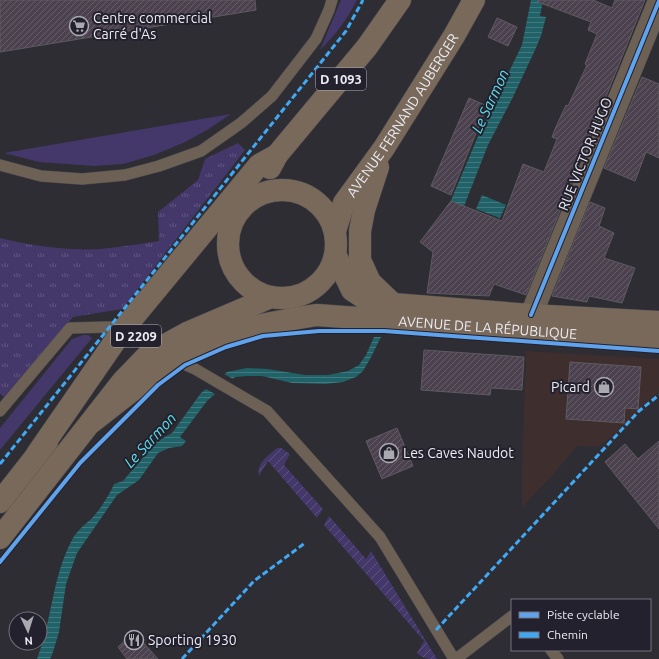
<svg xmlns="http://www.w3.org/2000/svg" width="659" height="659" font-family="Ubuntu,sans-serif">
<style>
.commercial{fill:#3f2e2e}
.grass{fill:#44386b}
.park{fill:url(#park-tufts)}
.garden{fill:url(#garden-furrows)}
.water{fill:url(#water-rules)}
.pier{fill:#2e2d34}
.building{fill:url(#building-hatch);stroke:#5e5b61}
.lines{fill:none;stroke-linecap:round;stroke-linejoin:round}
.service-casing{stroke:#4a494e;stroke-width:12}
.minor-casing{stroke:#4a494e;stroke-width:23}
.primary-casing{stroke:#4a494e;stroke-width:23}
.service{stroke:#6d6054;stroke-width:11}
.minor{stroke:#6d6054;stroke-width:22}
.primary{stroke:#78695a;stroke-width:22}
.quiet{stroke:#3fa9f5;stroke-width:3;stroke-dasharray:6 3;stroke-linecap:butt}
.cycleway-casing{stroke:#23212d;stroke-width:6}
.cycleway{stroke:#60a3ed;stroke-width:4}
.labels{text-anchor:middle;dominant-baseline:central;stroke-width:4;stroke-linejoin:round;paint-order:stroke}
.shield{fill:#23212d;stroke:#b0afb8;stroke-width:1}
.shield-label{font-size:13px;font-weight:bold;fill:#edecf4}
.poi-label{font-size:14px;fill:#edecf4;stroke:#23212d;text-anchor:start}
.street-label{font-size:14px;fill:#edecf4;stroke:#23212d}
.water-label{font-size:15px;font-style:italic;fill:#5ce1ed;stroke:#23212d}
</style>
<defs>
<pattern id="park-tufts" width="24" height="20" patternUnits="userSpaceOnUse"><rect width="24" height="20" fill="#44386b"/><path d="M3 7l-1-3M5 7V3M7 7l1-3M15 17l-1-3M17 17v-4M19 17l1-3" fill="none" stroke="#5f5581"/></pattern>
<pattern id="garden-furrows" width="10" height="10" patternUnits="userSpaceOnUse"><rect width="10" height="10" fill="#44386b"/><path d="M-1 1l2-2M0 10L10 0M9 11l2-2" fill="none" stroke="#5f5581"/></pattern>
<pattern id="water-rules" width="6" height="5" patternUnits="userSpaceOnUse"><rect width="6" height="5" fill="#216268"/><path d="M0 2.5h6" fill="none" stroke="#42797e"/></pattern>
<pattern id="building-hatch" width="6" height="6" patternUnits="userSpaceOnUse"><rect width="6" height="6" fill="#4c414f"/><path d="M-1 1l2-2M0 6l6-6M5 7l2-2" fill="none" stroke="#665d69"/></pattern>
</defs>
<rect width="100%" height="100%" fill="#2e2d34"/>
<path class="commercial" d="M525,351l134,8v33l-17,14 -22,24 -22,17 -21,-1 -27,32 -28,29v-42l4,-108z"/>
<path class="grass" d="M341,0h16c-10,19 -21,35 -37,50z
M231,114l-24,16 -24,13 -29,12 -31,9 -29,2 -55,-4 -35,-9z
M83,335h5l4,3 -92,112v-22l72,-89z"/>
<path class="park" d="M238,143l7,7 -123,159 -49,8 -69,80 -4,-3v-156c32,8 67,13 101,11 19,-2 39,-5 58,-8l-1,-29 40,-32 7,-21z"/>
<path class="garden" d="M277,448h4l9,6 -6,11 39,44 -6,9 -49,-57 -9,15c-3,-13 9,-20 18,-28z
M329,516l37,43 5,-8 66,108c-8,0 -14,0 -20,-6l7,-12 -100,-116z"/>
<path class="water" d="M531,0h12l-3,16 6,1 -5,19 -6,14 -22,47 -25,48 -27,69 -12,-9 33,-78 40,-82z
M482,195l24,10 -6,13 -24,-9z
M374,337h7l-11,22 -7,12 -7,6 -13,5 -18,2 -33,-1 -30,-7h-15l-12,1 -28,24 -27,36 6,4 -4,5 -13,2 -11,5 -19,27 -22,15 -40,58 -11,31 -7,48 -7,23 -2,4h-13c15,-38 15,-82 35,-119 4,-8 11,-14 18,-20 8,-7 20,-26 24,-36l9,-3 33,-39 16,-9 29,-40 26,-21 20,-4 20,1 38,6h23l20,-4 11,-6 7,-10z"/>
<path class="pier" d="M222,373l13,7 -18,15 -13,-7z"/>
<path class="building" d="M0,0h255l1,10 -256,42z
M538,0h55l19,8 3,-8h30l-119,295 -32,-11 -5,12 -62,-3 6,-41 -13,-10 31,-41 51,20 21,-57 21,8 13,-33 -5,-2 3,-8 11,-24 2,1 19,-41 -2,-1 12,-30 -9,-4 3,-8 -53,-20z
M497,18l20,9 -9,19 -20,-9z
M642,77l17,7v74l-13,-6 -11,29 -31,-13z
M469,98l18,8 -36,89 -20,-9z
M590,202l15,6 -6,18 15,7 -10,25 31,10 -13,35 -33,-7 -2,6 -35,-6z
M424,350l100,7 -2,33 -31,-2 -1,7 -69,-5z
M570,362l71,5 -3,42 -13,-1 -1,15 -58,-4z
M397,428l16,38 -31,13 -16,-38z
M659,441v88l-54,-67 20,-18 13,15z
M134,632l24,27h-31l-9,-12z"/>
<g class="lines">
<g class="service-casing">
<path id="service" d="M0,165l41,11 41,3 43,-4 34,-9 42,-15 40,-28 31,-27 44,-57 13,-29 3,-10
M175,360l20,9 72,42 113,126 74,122
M0,411l70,-83 40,-1 12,4
M551,650l7,9
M456,659l56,-43"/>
</g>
<g class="minor-casing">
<path id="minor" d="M531,315l128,-314"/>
</g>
<g class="primary-casing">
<g id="primary">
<path d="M378,167l-14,43 -4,21v29l10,22 23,22"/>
<path d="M270,168l7,-13 90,-108 33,-47"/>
<circle cx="282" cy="244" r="54"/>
<path id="s1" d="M335,231l9,-28 40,-55 70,-112 20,-36"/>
<path d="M336,256l16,34 21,14h20l138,11 128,7"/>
<path id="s2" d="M92,422c35,-27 70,-57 110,-77 34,-17 78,-24 115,-30l342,25"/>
<path d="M37,454l85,-123 137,-166 18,-10"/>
<path d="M0,502l47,-60"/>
<path d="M0,538l122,-156 27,-28 40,-22 82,-35"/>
</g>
</g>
<use href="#service" class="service"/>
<use href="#minor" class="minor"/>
<use href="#primary" class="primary"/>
<path class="quiet" d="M0,464l346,-433 17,-31
M436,630l203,-219 20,-16
M182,659l72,-78 51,-38"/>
<g class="cycleway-casing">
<path id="cycleway" d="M531,315l128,-314
M0,562l80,-99 78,-78 27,-20 41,-18 37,-11 56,-5h65l275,20"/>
</g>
<use href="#cycleway" class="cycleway"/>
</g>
<defs>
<g id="supermarket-ring" transform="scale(1)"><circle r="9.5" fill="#23212d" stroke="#aaa9b1" stroke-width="1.5"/><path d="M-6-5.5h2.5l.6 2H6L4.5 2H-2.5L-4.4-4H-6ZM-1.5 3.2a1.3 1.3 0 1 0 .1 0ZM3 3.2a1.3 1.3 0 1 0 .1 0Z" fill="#aaa9b1"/></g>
<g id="shop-ring" transform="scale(1)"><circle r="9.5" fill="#23212d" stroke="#aaa9b1" stroke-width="1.5"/><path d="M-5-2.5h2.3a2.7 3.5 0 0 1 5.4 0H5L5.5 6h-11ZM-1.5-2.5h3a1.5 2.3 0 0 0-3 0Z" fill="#aaa9b1"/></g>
<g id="restaurant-ring" transform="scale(1)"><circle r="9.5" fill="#23212d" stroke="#aaa9b1" stroke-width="1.5"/><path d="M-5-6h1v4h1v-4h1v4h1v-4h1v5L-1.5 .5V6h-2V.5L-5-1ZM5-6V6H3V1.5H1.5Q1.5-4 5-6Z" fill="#aaa9b1"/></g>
</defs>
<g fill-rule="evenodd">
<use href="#supermarket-ring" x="79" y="26"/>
<use href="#shop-ring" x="604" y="387"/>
<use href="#shop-ring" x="389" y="453"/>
<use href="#restaurant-ring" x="134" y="640"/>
</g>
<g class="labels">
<g class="shield">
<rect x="316" y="68" width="50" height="22" rx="3"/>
<rect x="111" y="325" width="50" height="22" rx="3"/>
</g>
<g class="shield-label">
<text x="341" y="79">D 1093</text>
<text x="136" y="336">D 2209</text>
</g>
<g class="poi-label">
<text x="93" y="18">Centre commercial<tspan x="93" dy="16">Carré d'As</tspan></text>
<text x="590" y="387" text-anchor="end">Picard</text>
<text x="403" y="453">Les Caves Naudot</text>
<text x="148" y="640">Sporting 1930</text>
</g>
<g class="street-label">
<text stroke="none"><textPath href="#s1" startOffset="135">AVENUE FERNAND AUBERGER</textPath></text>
<text transform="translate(585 154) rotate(-68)">RUE VICTOR HUGO</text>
<text stroke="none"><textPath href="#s2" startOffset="425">AVENUE DE LA RÉPUBLIQUE</textPath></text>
</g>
<g class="water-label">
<text transform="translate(490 101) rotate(-65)">Le Sarmon</text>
<text transform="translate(150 440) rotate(-47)">Le Sarmon</text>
</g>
</g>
<rect x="511" y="599" width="140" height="52" fill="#23212d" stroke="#74727d"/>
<rect x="519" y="612" width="20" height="6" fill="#60a3ed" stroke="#74727d"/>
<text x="547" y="619" font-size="12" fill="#edecf4">Piste cyclable</text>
<rect x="519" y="632" width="20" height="6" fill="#3fa9f5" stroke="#74727d"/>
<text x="547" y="639" font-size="12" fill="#edecf4">Chemin</text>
<g transform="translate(28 631) rotate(176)"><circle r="19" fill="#23212d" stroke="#74727d"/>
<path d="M0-3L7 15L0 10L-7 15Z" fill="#aaa9b1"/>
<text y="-6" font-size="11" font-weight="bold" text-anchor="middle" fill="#edecf4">N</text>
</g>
</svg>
